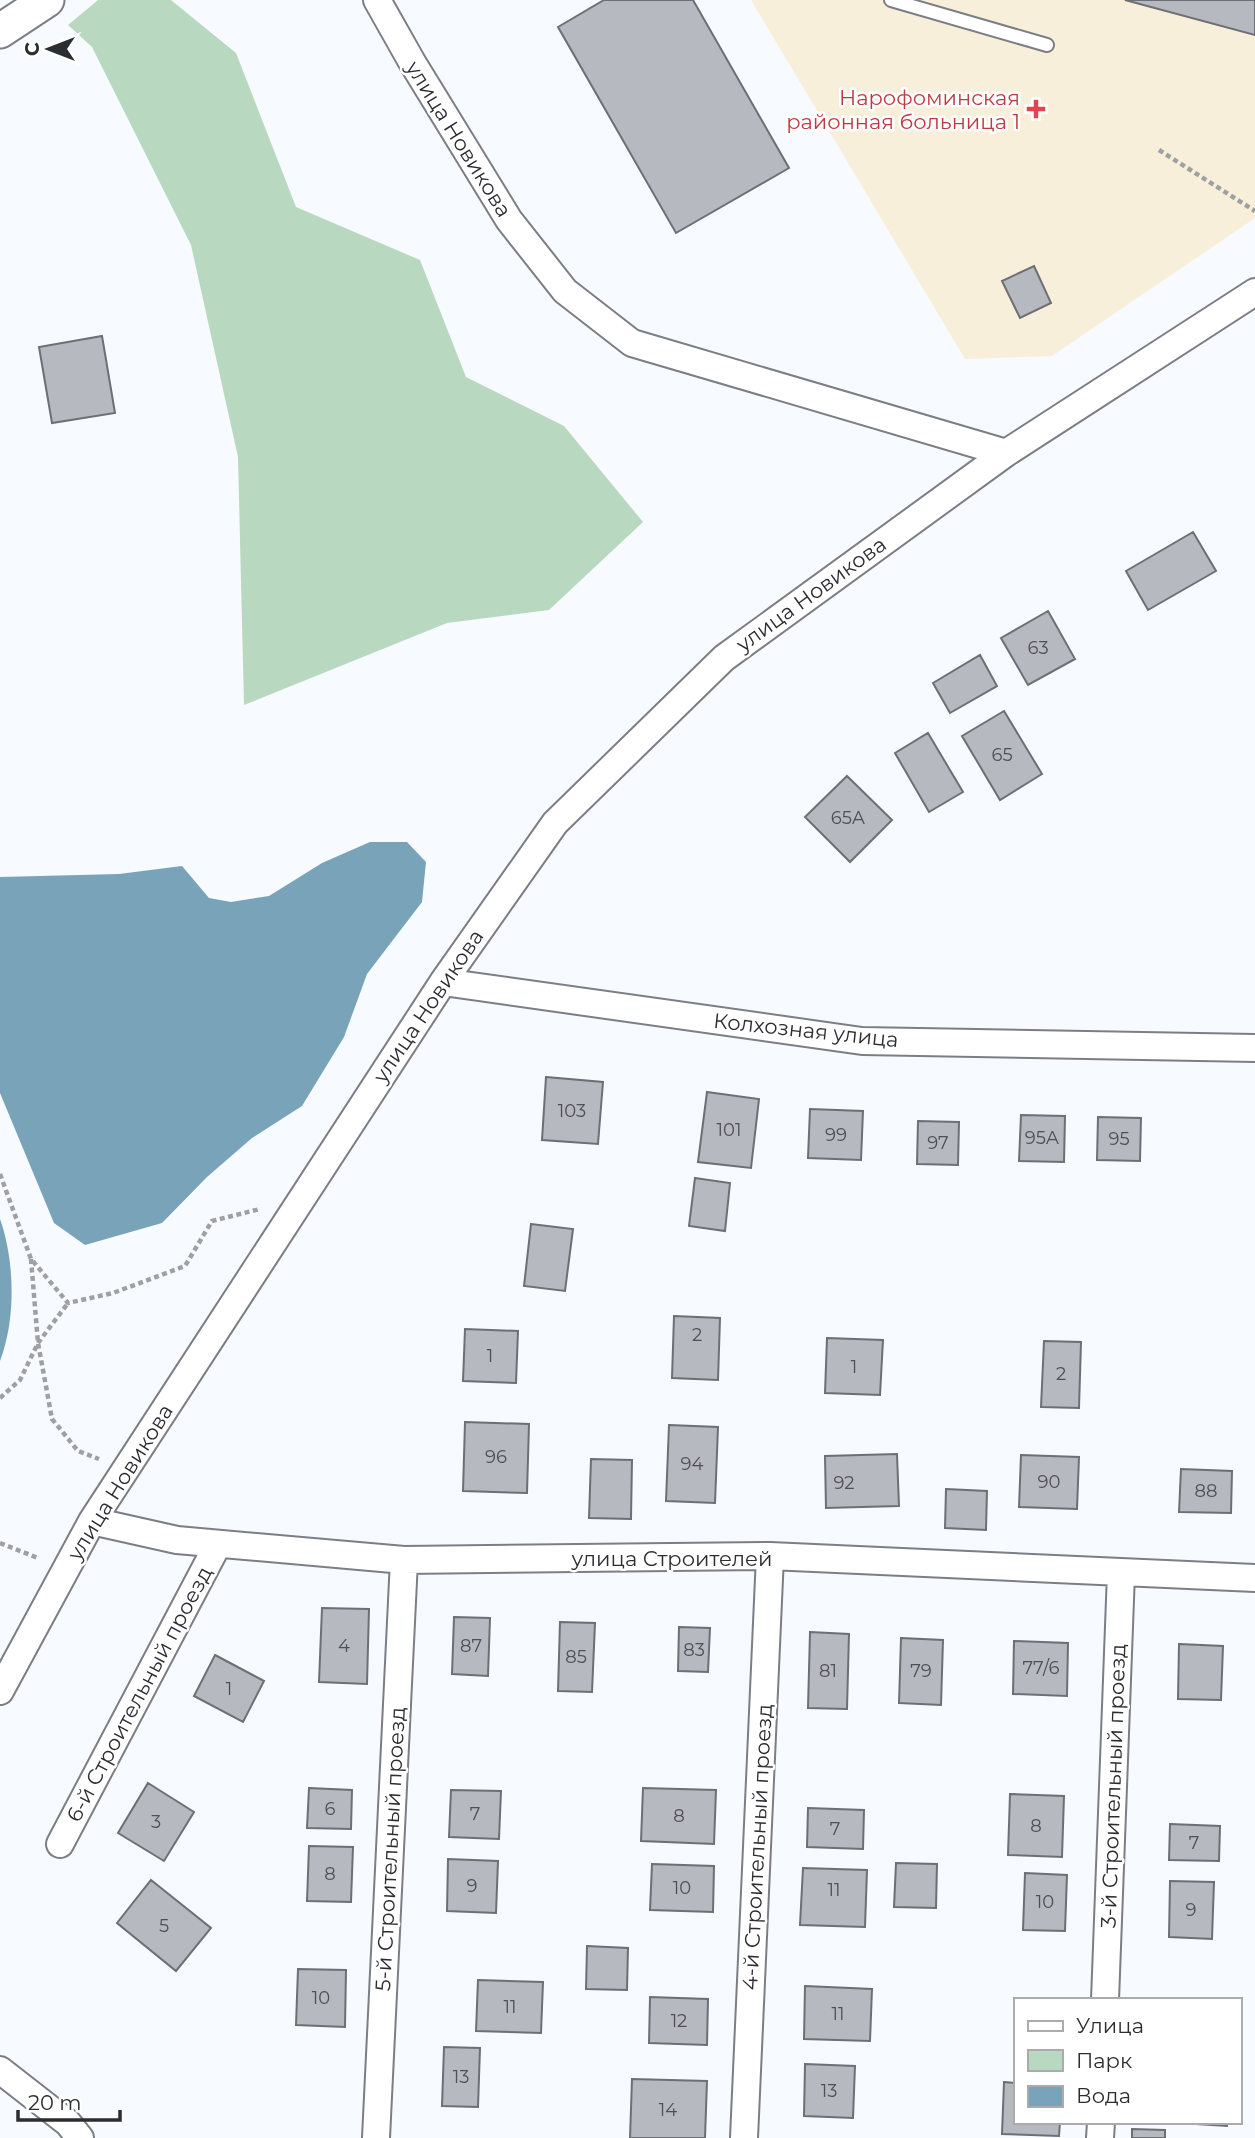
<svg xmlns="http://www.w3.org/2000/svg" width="1255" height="2138" font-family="Montserrat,sans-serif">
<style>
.medical{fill:#f8efda}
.green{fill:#b8d9c0}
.water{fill:#78a3b8}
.building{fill:#b6b9bf;stroke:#6c6f74;stroke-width:2}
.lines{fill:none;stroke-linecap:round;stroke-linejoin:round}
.service-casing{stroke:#7b7e84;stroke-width:16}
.minor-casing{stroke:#7b7e84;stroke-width:30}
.tertiary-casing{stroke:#7b7e84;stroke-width:37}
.path{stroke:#9ea0a4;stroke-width:4.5;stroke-dasharray:5 3.5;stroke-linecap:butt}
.service{stroke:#fff;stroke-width:12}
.minor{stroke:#fff;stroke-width:26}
.tertiary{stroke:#fff;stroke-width:33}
.health-dot{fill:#e0444e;stroke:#fff;stroke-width:2.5}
.labels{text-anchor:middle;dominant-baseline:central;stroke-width:5;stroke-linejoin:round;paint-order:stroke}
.number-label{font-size:18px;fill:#4e5054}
.health-label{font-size:21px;fill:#be3a42;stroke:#fff;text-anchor:end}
.street-label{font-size:21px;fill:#2c2d30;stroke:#fff}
</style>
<rect width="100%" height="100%" fill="#f7faff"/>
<path class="medical" d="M751,0h504v218l-203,138 -87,3z"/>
<path class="green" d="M98,0h73l65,53 60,154 124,53 46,117 98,49 79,96 -94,88 -102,13 -203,82 -6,-248 -47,-212 -99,-198 -24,-22z"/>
<path class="water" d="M370,842h37l19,20 -4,40 -55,72 -23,63 -42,69 -50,32 -45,39 -45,46 -77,22 -31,-22 -54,-130v-216l119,-3 63,-8 27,32 22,4 38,-6 53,-33z
M0,1219c15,42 16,101 0,142z"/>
<path class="building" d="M604,0h89l96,168 -113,65 -118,-206z
M1125,0h130v35z
M1034,266l17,37 -31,15 -18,-37z
M102,336l13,77 -63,10 -13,-76z
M1193,532l23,39 -68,39 -22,-39z
M1048,611l27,48 -47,26 -27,-47z
M980,655l17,31 -47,27 -17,-30z
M1004,711l38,63 -42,26 -38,-64z
M928,733l35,59 -34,20 -34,-59z
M847,776l45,44 -42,42 -45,-45z
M546,1077l57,5 -5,62 -56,-4z
M707,1092l52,7 -8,69 -53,-6z
M810,1109l53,2 -2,49 -53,-2z
M1021,1115l44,1 -1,46 -45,-1z
M1098,1117l43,1 -1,43 -43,-1z
M918,1121l41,1 -1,43 -41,-1z
M695,1178l35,5 -5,48 -36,-5z
M531,1224l42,5 -8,62 -41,-5z
M674,1316l46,2 -2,62 -46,-2z
M465,1329l53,2 -2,52 -53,-2z
M827,1338l56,2 -3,55 -55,-2z
M1044,1341l37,1 -2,66 -38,-1z
M465,1422l64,2 -2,69 -64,-2z
M669,1425l49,2 -3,76 -49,-2z
M897,1454l2,52 -73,2 -1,-52z
M1021,1455l58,2 -2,52 -58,-2z
M591,1459l41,1 -1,59 -42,-1z
M1181,1469l51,2 -1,42 -52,-1z
M946,1489l41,2 -1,39 -41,-2z
M322,1608l47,1 -2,75 -48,-2z
M454,1617l36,1 -2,58 -36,-2z
M560,1622l35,1 -3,69 -34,-1z
M679,1627l31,1 -2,44 -30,-1z
M810,1632l39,2 -2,75 -39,-1z
M901,1638l42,2 -2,65 -42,-2z
M1014,1641l54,2 -1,53 -54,-2z
M1179,1644l44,2 -2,54 -43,-1z
M215,1655l49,26 -21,41 -49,-26z
M148,1783l46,29 -30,49 -46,-28z
M309,1788l43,2 -1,39 -44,-1z
M643,1788l73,2 -2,54 -73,-3z
M451,1790l50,1 -2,48 -50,-2z
M1010,1794l54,2 -2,61 -54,-2z
M808,1808l56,2 -1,39 -56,-2z
M1170,1824l50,2 -1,35 -50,-1z
M309,1846l44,1 -2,55 -44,-1z
M448,1859l50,2 -2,52 -49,-2z
M896,1863l41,1 -1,44 -42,-1z
M652,1864l62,2 -1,46 -63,-2z
M803,1868l64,2 -2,57 -65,-2z
M1025,1873l42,2 -2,56 -42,-1z
M151,1880l60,48 -35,43 -59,-48z
M1170,1881l44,1 -2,57 -43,-2z
M587,1946l41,2 -1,42 -41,-1z
M298,1969l48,1 -1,57 -49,-2z
M478,1980l65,2 -2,51 -65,-2z
M805,1986l67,3 -2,52 -66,-2z
M650,1997l58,2 -1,46 -58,-2z
M444,2047l36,1 -2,59 -36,-1z
M805,2064l50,2 -2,52 -49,-2z
M632,2079l75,2 -2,57h-75z
M1004,2082l11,1v39h45l-1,14 -57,-2z
M1163,2122h64v4z
M1132,2129l33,1v8h-33z"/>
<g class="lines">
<g class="service-casing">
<path id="service" d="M891,0l156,45"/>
</g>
<g class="minor-casing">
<path id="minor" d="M377,0l35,62 97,158 56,71 67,52 374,110 249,-161
M443,982l419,59 393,7
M92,1521l85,19 227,20 366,-4 485,22
M0,1691l92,-170 351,-539 112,-159 169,-165 282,-205
M60,1844l158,-300
M1105,2000l16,-427
M0,2070l68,53 12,15
M376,2138l28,-578
M744,2138l26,-582
M1100,2138l1,-16"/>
</g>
<g class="tertiary-casing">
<path id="tertiary" d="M0,31l47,-31"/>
</g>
<path class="path" d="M1159,150l96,61
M0,1174l31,85 37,44 45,-10 72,-27 27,-45 48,-12
M31,1259l7,84 14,76 26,32 21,8
M0,1398l20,-18 18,-37 30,-40
M0,1543l38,15"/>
<use href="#service" class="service"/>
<use href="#minor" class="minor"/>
<use href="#tertiary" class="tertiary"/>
</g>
<path class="health-dot" d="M1032.5 98.5h7v7h7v7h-7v7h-7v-7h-7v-7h7z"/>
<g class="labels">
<g class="number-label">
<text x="1038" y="648">63</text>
<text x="1002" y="755">65</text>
<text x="848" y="818">65А</text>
<text x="572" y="1111">103</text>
<text x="729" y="1130">101</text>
<text x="836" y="1135">99</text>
<text x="1042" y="1138">95А</text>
<text x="1119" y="1139">95</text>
<text x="938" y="1143">97</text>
<text x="697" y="1335">2</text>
<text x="490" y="1356">1</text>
<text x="854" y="1367">1</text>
<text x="1061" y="1374">2</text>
<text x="496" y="1457">96</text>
<text x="692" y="1464">94</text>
<text x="1049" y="1482">90</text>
<text x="844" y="1483">92</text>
<text x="1206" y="1491">88</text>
<text x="344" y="1646">4</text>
<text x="471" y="1646">87</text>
<text x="694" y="1650">83</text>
<text x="576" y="1657">85</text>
<text x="1041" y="1668">77/6</text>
<text x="828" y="1671">81</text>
<text x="921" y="1671">79</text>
<text x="229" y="1689">1</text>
<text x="330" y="1809">6</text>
<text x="475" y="1814">7</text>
<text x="679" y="1816">8</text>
<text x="156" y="1822">3</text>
<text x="1036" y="1826">8</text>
<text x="835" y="1829">7</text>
<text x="1194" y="1843">7</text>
<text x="330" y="1874">8</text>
<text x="472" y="1886">9</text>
<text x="682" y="1888">10</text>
<text x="834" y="1890">11</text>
<text x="1045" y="1902">10</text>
<text x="1191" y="1910">9</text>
<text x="164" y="1926">5</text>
<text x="321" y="1998">10</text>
<text x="510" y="2007">11</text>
<text x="838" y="2014">11</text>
<text x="679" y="2021">12</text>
<text x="461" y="2077">13</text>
<text x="829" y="2091">13</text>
<text x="668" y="2110">14</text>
</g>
<g class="health-label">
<text x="1020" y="97">Нарофоминская<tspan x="1020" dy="24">районная больница 1</tspan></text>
</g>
<g class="street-label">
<text transform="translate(459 139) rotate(58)">улица Новикова</text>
<text transform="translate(811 594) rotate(-36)">улица Новикова</text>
<text transform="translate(428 1006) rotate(-56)">улица Новикова</text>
<text transform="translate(806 1030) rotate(6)">Колхозная улица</text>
<text transform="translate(120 1482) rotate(-58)">улица Новикова</text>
<text x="672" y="1558">улица Строителей</text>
<text transform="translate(139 1694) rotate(-62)">6-й Строительный проезд</text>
<text transform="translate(1113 1786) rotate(-88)">3-й Строительный проезд</text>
<text transform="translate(757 1847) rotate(-87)">4-й Строительный проезд</text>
<text transform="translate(390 1849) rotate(-87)">5-й Строительный проезд</text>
</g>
</g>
<rect x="1014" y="1998" width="228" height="126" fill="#ffffff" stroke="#ababac" stroke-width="2"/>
<rect x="1028" y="2021" width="35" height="10" fill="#ffffff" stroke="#ababac" stroke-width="2"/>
<text x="1076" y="2033" font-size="21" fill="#2c2d30">Улица</text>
<rect x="1028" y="2050" width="35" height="21" fill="#b8d9c0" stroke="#ababac" stroke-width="2"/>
<text x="1076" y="2068" font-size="21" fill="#2c2d30">Парк</text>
<rect x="1028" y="2086" width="35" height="21" fill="#78a3b8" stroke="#ababac" stroke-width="2"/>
<text x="1076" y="2103" font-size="21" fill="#2c2d30">Вода</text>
<g transform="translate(49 49) rotate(270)" stroke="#ffffff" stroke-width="5" paint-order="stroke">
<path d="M0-5L12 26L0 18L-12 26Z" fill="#2c2d30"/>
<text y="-10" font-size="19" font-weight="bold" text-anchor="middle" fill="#2c2d30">С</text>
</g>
<path d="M18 2110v10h102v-10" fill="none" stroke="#2c2d30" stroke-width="3.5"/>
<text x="28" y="2110" font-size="21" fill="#2c2d30" stroke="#ffffff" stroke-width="5" paint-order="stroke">20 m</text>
</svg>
